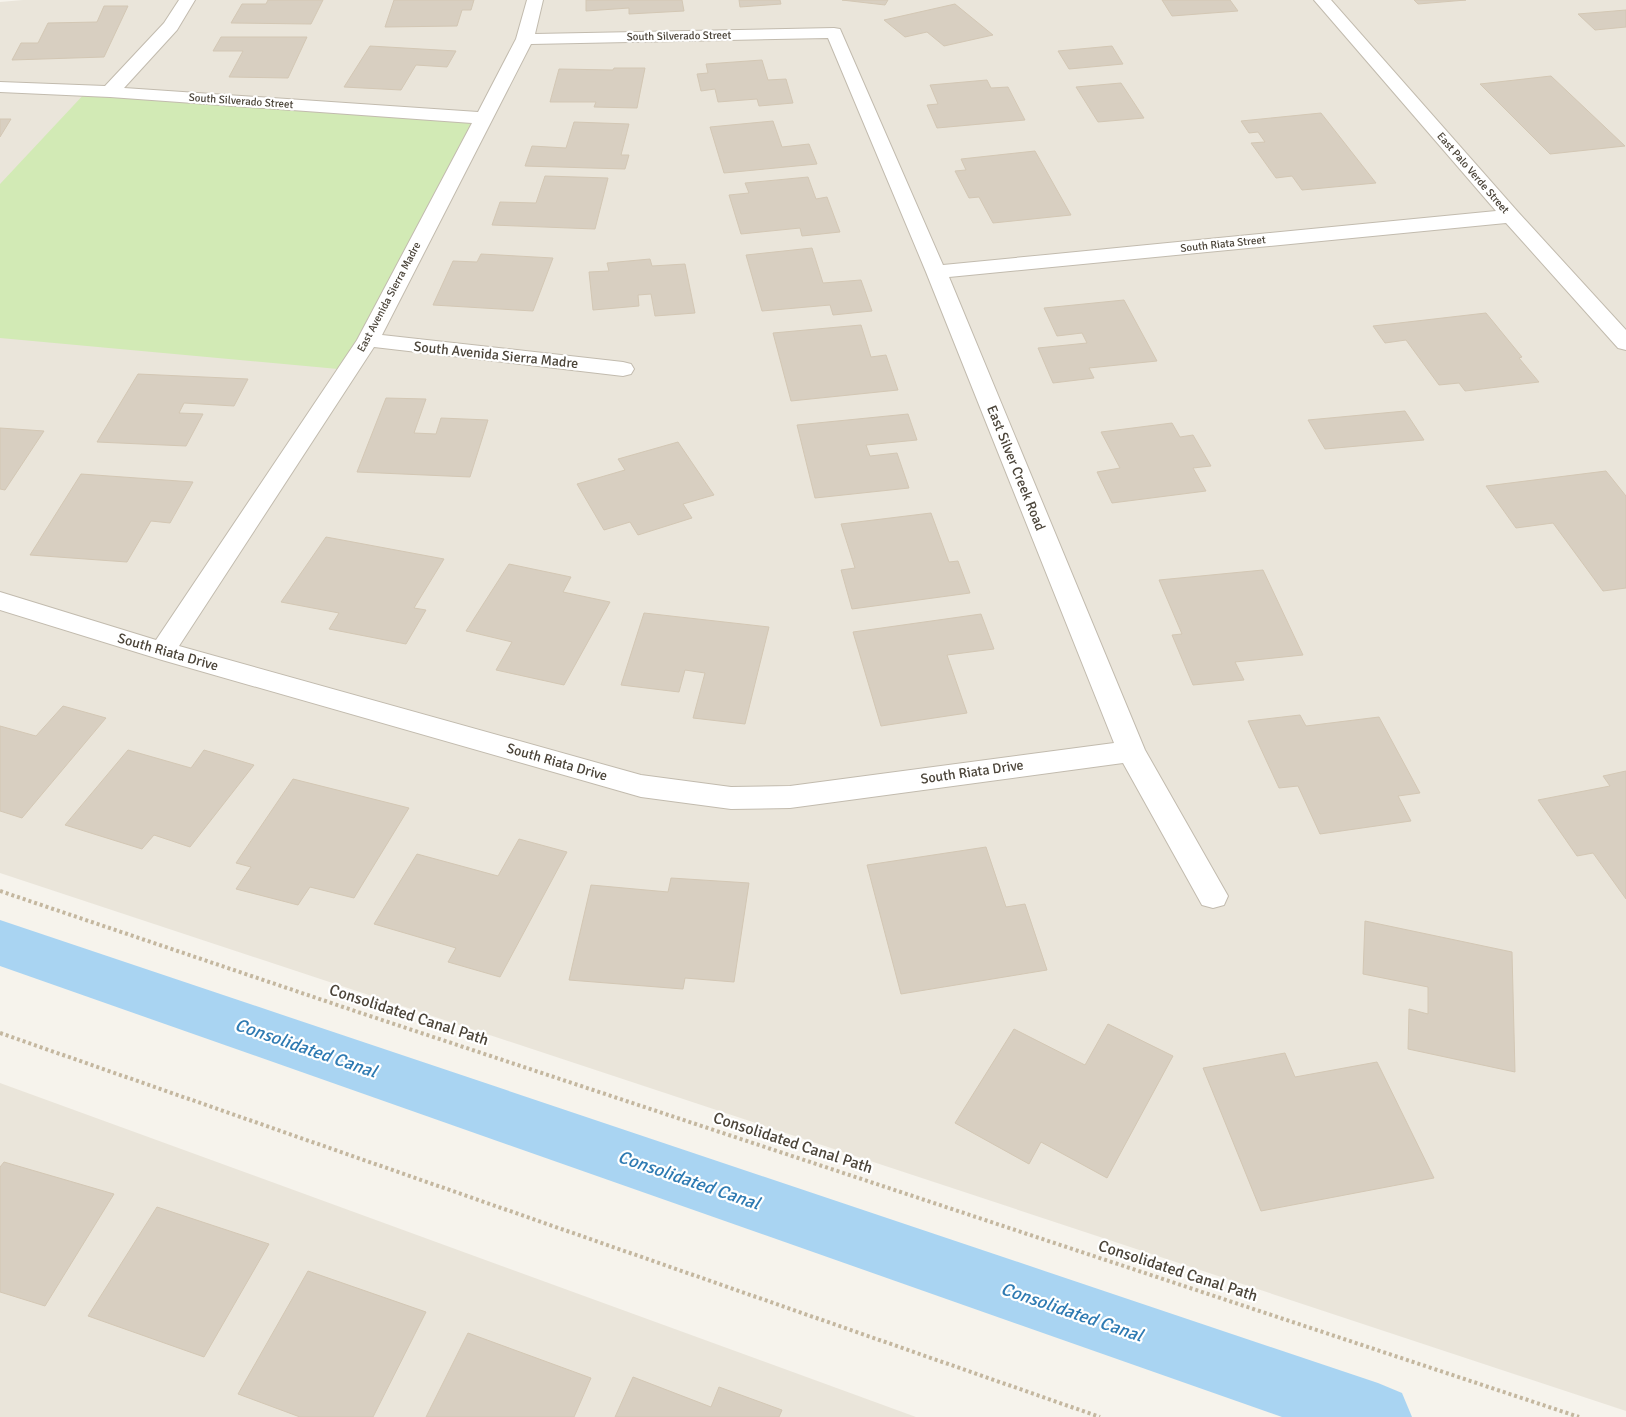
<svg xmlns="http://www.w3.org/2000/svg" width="1626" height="1417" font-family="Signika,sans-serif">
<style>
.residential{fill:#eae5da}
.green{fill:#d2eab5}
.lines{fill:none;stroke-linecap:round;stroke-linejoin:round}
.canal{fill:#a9d4f2;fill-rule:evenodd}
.building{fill:#d8cfc1;stroke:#d3c7b4}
.street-casing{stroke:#c2bbae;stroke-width:2}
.path{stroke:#c4b79f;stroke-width:4;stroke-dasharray:3 3;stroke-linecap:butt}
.street{fill:#fff;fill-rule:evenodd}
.labels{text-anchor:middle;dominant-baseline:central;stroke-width:4.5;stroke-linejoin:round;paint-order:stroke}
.far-street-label{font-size:11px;fill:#4b4439;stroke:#fff}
.street-label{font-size:14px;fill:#4b4439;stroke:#fff}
.near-street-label{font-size:16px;fill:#4b4439;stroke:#fff}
.near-water-label{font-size:18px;font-style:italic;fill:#2e7ab2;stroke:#fff}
</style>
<rect width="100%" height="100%" fill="#f6f3ec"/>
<path class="residential" d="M23,0h1603v1411l-1626,-538v-871z
M0,1083l916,334h-916z"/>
<path class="green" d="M87,91l396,27 -134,252 -349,-32v-154z"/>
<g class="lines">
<path class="canal" d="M0,920l1378,463 24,10 10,24h-130l-1282,-451z"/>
</g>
<path class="building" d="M268,0h55l-12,24 -80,-1 11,-19h24z
M394,0h80l-3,10h-9l-5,16 -72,1z
M586,0h96l2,11 -55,3v-6l-43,3z
M739,0h41l1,4 -41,3z
M842,0h46l-3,5z
M1162,0h68l8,11 -66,5z
M1414,0h52l-48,4z
M955,4l38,31 -49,11 -17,-14 -22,5 -21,-17z
M104,6h24l-24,51 -92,3 9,-17h17l10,-20 49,-1z
M1626,10v17l-31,3 -17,-16z
M221,37h86l-19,41 -59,-1 14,-26h-30z
M370,46l86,5 -9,16 -31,-2 -15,25 -57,-3z
M1112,46l11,18 -54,5 -11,-18z
M762,60l6,20 18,-1 7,24 -34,3 -2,-7 -39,3 -3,-13 -14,2 -4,-17 11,-1 -2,-9z
M614,68h31l-8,40 -43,-1 2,-5h-46l9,-33 54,1z
M1551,76l74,70 -75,8 -70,-70z
M987,80l4,8 17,-1 17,33 -88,8 -10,-23 11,-1 -8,-19z
M1121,83l23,35 -46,4 -22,-35z
M1321,113l55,70 -74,7 -10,-14 -16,2 -25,-35 14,-1 -7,-10 -9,1 -8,-12z
M0,119h11l-11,18z
M773,121l9,26 27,-3 8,20 -93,9 -14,-46z
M574,122l55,2 -8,31h8l-4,14 -100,-3 7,-20 34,2z
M1035,151l36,64 -78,8 -14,-26 -10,1 -14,-27 11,-1 -5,-11z
M545,176l63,2 -13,51 -103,-4 8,-23 36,1z
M808,177l8,22 11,-2 13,35 -38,4 -2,-8 -59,6 -12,-39 20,-2 -4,-10z
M812,248l11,35 38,-3 11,31 -39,4 -3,-10 -68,6 -16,-56z
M481,254l72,4 -20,53 -100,-6 20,-44 24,1z
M650,259l2,7 33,-2 10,49 -40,3 -4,-22 -13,1 1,11 -46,4 -4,-38 20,-1 -2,-8z
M1124,300l33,61 -68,7 5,10 -41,5 -15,-35 49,-5 -5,-10 -25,3 -13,-28z
M1486,313l36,44 -3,1 20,24 -74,9 -6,-8 -20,2 -33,-45 -21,3 -12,-17z
M861,325l10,32 15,-2 12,35 -107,11 -18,-68z
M138,374l110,5 -14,27 -50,-3 -5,10 24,1 -17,32 -89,-4z
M386,398l40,1 -12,34 22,1 5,-16 47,2 -18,57 -113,-5z
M1405,411l19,29 -99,9 -17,-29z
M908,414l9,26 -51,5 4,11 27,-3 12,35 -94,10 -18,-73z
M1172,423l8,14 13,-2 18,31 -18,2 13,23 -94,12 -15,-31 23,-4 -19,-36z
M0,428l44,3 -39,59 -5,-1z
M678,442l36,53 -31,9 9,14 -54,17 -8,-13 -26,8 -27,-46 48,-14 -7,-11z
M1606,471l20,25v92l-23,3 -50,-68 -37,5 -30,-42z
M81,474l112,8 -23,41 -19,-2 -24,41 -97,-7z
M931,513l18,49 9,-1 12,32 -118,16 -11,-39 14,-2 -14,-44z
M326,537l118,22 -30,49 12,2 -20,34 -77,-15 10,-16 -58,-11z
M509,564l62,13 -8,15 47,10 -46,83 -68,-15 16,-28 -46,-11z
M1263,570l40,85 -68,7 9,18 -51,5 -21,-50 10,-1 -23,-54z
M644,613l125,14 -24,97 -52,-6 12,-45 -20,-3 -6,22 -58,-7z
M981,614l13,35 -47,6 20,58 -86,13 -28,-94z
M63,706l43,12 -84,100 -22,-7v-85l36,10z
M1300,715l6,11 73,-9 41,76 -22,3 13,25 -91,13 -22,-48 -19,2 -31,-67z
M128,750l63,18 13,-18 50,15 -64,82 -36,-12 -12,14 -77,-24z
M1626,771v128l-33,-46 -16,3 -39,-56 72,-14 -7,-10z
M293,779l116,29 -55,90 -44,-11 -12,18 -62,-16 15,-22 -15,-4z
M519,839l48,13 -67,125 -52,-15 8,-14 -82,-24 43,-70 81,22z
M986,847l20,60 19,-3 22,66 -146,24 -34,-129z
M671,878l78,5 -15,99 -49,-4 -2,11 -114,-9 22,-95 77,7z
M1365,921l147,31 3,120 -107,-23 1,-40 19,5v-27l-65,-13z
M1108,1024l65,32 -66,122 -66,-36 -12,22 -74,-41 59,-94 71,36z
M1285,1053l10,24 82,-15 57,116 -173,33 -58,-143z
M4,1162l110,32 -69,112 -45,-14v-125z
M157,1207l112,37 -65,113 -116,-41z
M308,1271l118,41 -53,105h-73l-62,-23z
M468,1333l123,45 -17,39h-148z
M633,1377l78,30 8,-20 63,23 -3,7h-164z"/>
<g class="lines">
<g class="street-casing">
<path id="street" d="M179,0h16l-18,30 -53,58 354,24 38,-73 11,-39h16l-8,34 299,-6 6,1 103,236 553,-54 -182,-211h17l187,212 108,118v20l-8,-2 -112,-125 -557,54 196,473 83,146 -4,9 -11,3 -11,-3 -79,-142 -333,45 -59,1 -90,-12 -479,-137 -162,-50v-18l156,48 201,-300 115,-217 -362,-26 -110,-5v-10l105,4 59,-63zM828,38l98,234 188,471 -324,43 -59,1 -90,-12 -462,-129 195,-299 249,29 8,-2 3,-5 -3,-5 -8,-2 -241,-27 149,-291z"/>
</g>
<path class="path" d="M0,891l358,121 1221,405
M0,1033l1100,384"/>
<use href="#street" class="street"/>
</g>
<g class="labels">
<g class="far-street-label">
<text transform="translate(679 36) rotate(-1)">South Silverado Street</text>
<text transform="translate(241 101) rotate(4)">South Silverado Street</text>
<text transform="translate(1473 173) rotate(49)">East Palo Verde Street</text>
<text transform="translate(1223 244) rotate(-6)">South Riata Street</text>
<text transform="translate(389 297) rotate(-62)">East Avenida Sierra Madre</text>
</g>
<g class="street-label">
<text transform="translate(496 355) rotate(6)">South Avenida Sierra Madre</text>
<text transform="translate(1016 468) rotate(68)">East Silver Creek Road</text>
<text transform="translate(168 652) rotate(16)">South Riata Drive</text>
<text transform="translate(557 762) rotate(16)">South Riata Drive</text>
<text transform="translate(972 772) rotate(-8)">South Riata Drive</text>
</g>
<g class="near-street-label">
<text transform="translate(409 1015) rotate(18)">Consolidated Canal Path</text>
<text transform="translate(793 1143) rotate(18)">Consolidated Canal Path</text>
<text transform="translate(1178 1271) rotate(18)">Consolidated Canal Path</text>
</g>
<g class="near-water-label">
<text transform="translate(306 1048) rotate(19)">Consolidated Canal</text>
<text transform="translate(689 1180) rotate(19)">Consolidated Canal</text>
<text transform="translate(1072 1312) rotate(19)">Consolidated Canal</text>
</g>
</g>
</svg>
